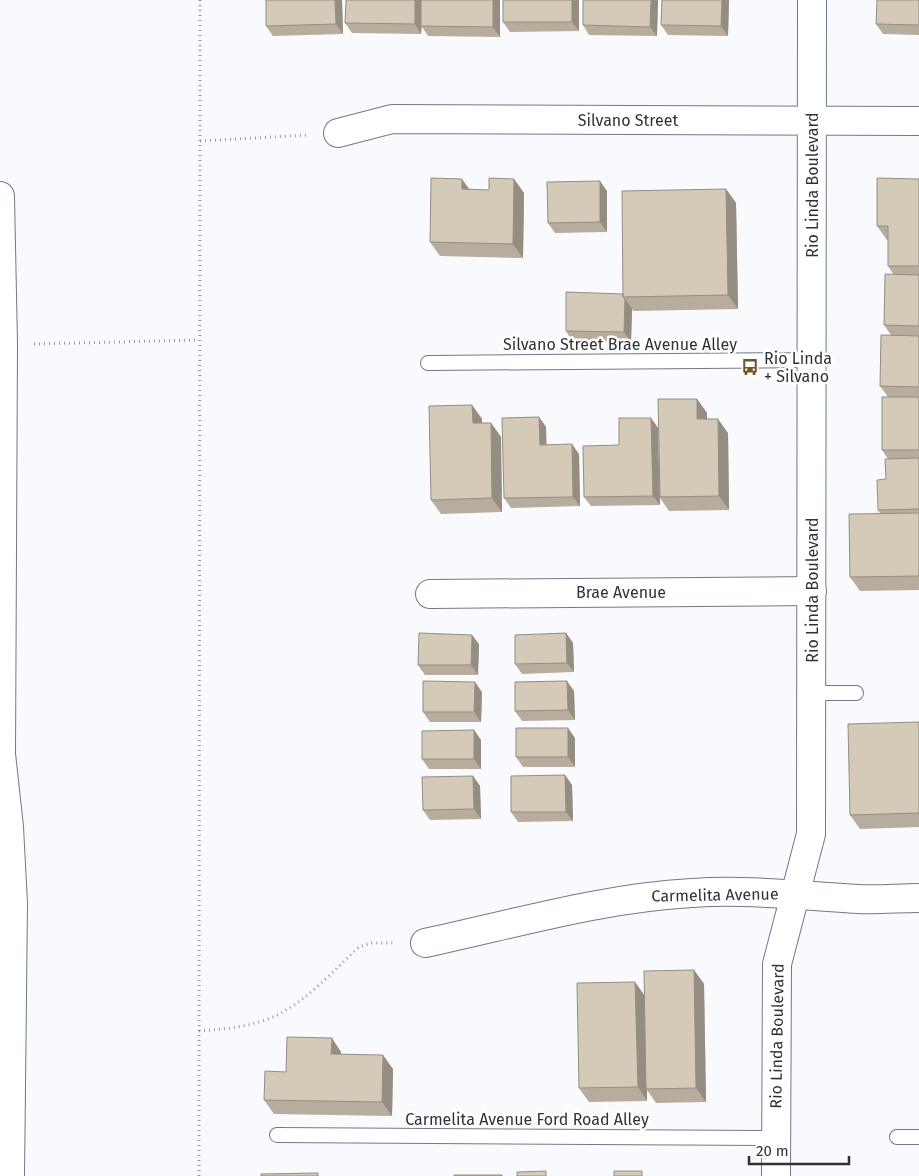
<svg xmlns="http://www.w3.org/2000/svg" width="919" height="1176" font-family="'Fira Sans',sans-serif">
<style>
.lines{fill:none;stroke-linecap:round;stroke-linejoin:round}
.lane-casing{stroke:#727889;stroke-width:16}
.street-casing{stroke:#727889;stroke-width:30}
.secondary-casing{stroke:#727889;stroke-width:30}
.path{stroke:#97999e;stroke-width:3;stroke-dasharray:1 4;stroke-linecap:butt}
.lane{stroke:#fff;stroke-width:14}
.street{stroke:#fff;stroke-width:28}
.secondary{stroke:#fff;stroke-width:28}
.wall{fill:#b7ad9e}
.shaded-wall{fill:#958d81}
.building{fill:#d5c9b8;stroke:#958d81}
.labels{text-anchor:middle;dominant-baseline:central;stroke-width:5;stroke-linejoin:round;paint-order:stroke}
.street-label{font-size:16px;fill:#2f3239;stroke:#fff}
.poi-label{font-size:16px;fill:#2f3239;stroke:#fff;text-anchor:start}
</style>
<rect width="100%" height="100%" fill="#f9fafe"/>
<g class="lines">
<g class="lane-casing">
<path id="lane" d="M428,363l384,-3
M812,693h44
M277,1135l499,3
M897,1137h22"/>
</g>
<g class="street-casing">
<path id="street" d="M338,133l54,-14 527,2
M0,196l3,149 -2,409 8,73 4,77 -3,272
M430,594l382,-3
M425,943c89,-19 176,-45 267,-50 56,-4 111,3 166,6 21,1 41,-1 61,-1"/>
</g>
<g class="secondary-casing">
<path id="secondary" d="M776,1176l1,-212 34,-130 1,-834"/>
</g>
<path class="path" d="M200,141l109,-6
M34,344l165,-4
M199,1031c26,-2 52,-4 76,-15 32,-15 58,-45 84,-69l12,-4h24
M199,1176l1,-1176"/>
<use href="#lane" class="lane"/>
<use href="#street" class="street"/>
<use href="#secondary" class="secondary"/>
</g>
<path class="wall" d="M342,0l1,34 -70,2 -7,-10z
M500,0v37l-72,-1 -6,-9 -1,7 -69,-1 -7,-10z
M579,0v31l-69,1 -7,-10z
M658,0l-1,36 -68,-1 -6,-10z
M662,0h67l-1,36 -60,-1 -7,-10z
M919,0v35l-36,-1 -7,-10z
M514,179l10,14 -1,65 -83,-2 -10,-14 39,-52h20z
M919,179v411l-59,1 -10,-14 30,-64 -2,-3 8,-31 2,-20 -6,-9 6,-53 -8,-11 11,-51 -7,-10 10,-50 -6,-9v-26h-1l-10,-14z
M726,189l10,14 2,106 -105,2 -1,-2 -1,33 -59,-1 -6,-10 57,-37z
M607,191v41l-52,1 -7,-10z
M697,399l10,14v6l21,14 1,77 -60,1 -9,-13v7l-69,1 -7,-9 35,-52 32,-27 7,10 1,56z
M472,405l10,14v4h9l10,14 1,75 -61,2 -10,-14z
M539,417l7,10v18l33,9 1,52 -69,2 -7,-10z
M566,633l7,10 1,29 -52,2 -7,-10z
M479,644l-1,31h-53l-7,-10z
M574,691l1,29 -53,1 -7,-10z
M482,692l-1,30h-51l-7,-10z
M919,722v105l-59,2 -10,-14z
M474,730l7,10v29h-52l-7,-10z
M575,738v29h-52l-7,-10z
M565,775l7,10 1,36 -55,1 -7,-10z
M473,776l7,10 1,33 -51,1 -7,-10z
M694,970l10,14 2,118 -50,1 -9,-13v11l-58,1 -10,-14 65,-93z
M341,1052v2l52,15 -1,47 -118,-2 -10,-14 22,-28z"/>
<path class="shaded-wall" d="M335,0h7l1,34 -7,-10z
M415,0h7l-1,34 -6,-10z
M493,0h7v37l-7,-10z
M572,0h7v31l-7,-9z
M651,0h7l-1,36 -7,-9z
M722,0h7l-1,36 -7,-10z
M462,179l10,14 -10,-4z
M514,179l10,14 -1,65 -10,-14z
M600,181l7,10v41l-7,-10z
M726,189l10,14 2,106 -10,-14z
M625,299l7,10 -1,33 -7,-10z
M697,399l10,14v20l-10,-14z
M472,405l10,14v18l-9,-14z
M539,417l7,10 1,28 -7,-10z
M651,418l7,10 2,77 -7,-9z
M718,419l10,14 1,77 -10,-14z
M491,423l10,14 1,75 -10,-14z
M572,444l7,10 1,52 -7,-9z
M566,633l7,10 1,29 -7,-9z
M472,635l7,9 -1,31 -7,-10z
M567,681l7,10 1,29 -7,-10z
M475,682l7,10 -1,30 -7,-10z
M568,728l7,10v29l-7,-10z
M474,730l7,10v29l-7,-10z
M565,775l7,10 1,36 -7,-9z
M473,776l7,10 1,33 -7,-10z
M694,970l10,14 2,118 -10,-14z
M635,982l10,14 1,93 1,1v11l-9,-14z
M332,1038l9,14v16l-10,-14z
M383,1055l10,14 -1,47 -10,-14z"/>
<path class="building" d="M266,0h69l1,24 -70,2z
M346,0h69v24l-70,-1z
M421,0h72v27l-72,-1z
M503,0h69v22h-69z
M583,0h68l-1,27 -67,-2z
M662,0h60l-1,26 -60,-1z
M877,0h42v25l-43,-1z
M431,178l31,1v10l27,1v-12l25,1 -1,65 -83,-2z
M877,178l42,1v87h-31v-40h-11z
M600,181v41l-52,1 -1,-41z
M726,189l2,106 -105,2 -1,-106z
M885,274l34,1v51l-35,-1z
M566,292l57,2v3l2,2 -1,33 -58,-1z
M881,335l38,1v51l-39,-1z
M882,397h37v53h-37z
M658,399h39v20h21l1,77 -59,1z
M472,405l1,18h18l1,75 -61,2 -2,-94z
M539,417l1,28 32,-1 1,53 -69,1 -2,-80z
M619,418h32l2,78 -69,1 -1,-51 36,-1z
M919,458v51l-41,1 -1,-30 9,-1 -1,-20z
M919,513v63l-69,1 -1,-63z
M419,633l53,2 -1,30h-53z
M566,633l1,30 -52,1v-29z
M423,681l52,1 -1,30h-51z
M567,681l1,29 -53,1v-29z
M919,722v91l-69,2 -2,-91z
M516,728h52v29h-52z
M474,730v29h-52v-28z
M565,775l1,37h-55v-36z
M473,776l1,33 -51,1 -1,-33z
M694,970l2,118 -50,1 -2,-118z
M635,982l3,105 -59,1 -2,-105z
M287,1037l45,1 -1,16 52,1 -1,47 -118,-2 1,-29 21,1z
M546,1171v5h-29v-4z
M614,1171h28v5h-28z
M318,1173v3h-57v-2z
M454,1175h48v1h-48z"/>
<defs>
<g id="bus-bare" transform="scale(1.35)"><path d="M-5-6H5V4H4V6H2V4H-2V6H-4V4H-5ZM-3.5-4V0h7V-4ZM-3.5 1.2v1.5H-2V1.2ZM2 1.2v1.5H3.5V1.2Z" fill="#725529" stroke="#fff" stroke-width="2.5" paint-order="stroke"/></g>
</defs>
<g fill-rule="evenodd">
<use href="#bus-bare" x="750" y="367"/>
</g>
<g class="labels">
<g class="street-label">
<text x="628" y="120">Silvano Street</text>
<text transform="translate(812 185) rotate(-90)">Rio Linda Boulevard</text>
<text x="620" y="344">Silvano Street Brae Avenue Alley</text>
<text transform="translate(812 590) rotate(-90)">Rio Linda Boulevard</text>
<text x="621" y="592">Brae Avenue</text>
<text transform="translate(715 895) rotate(-1)">Carmelita Avenue</text>
<text transform="translate(777 1036) rotate(-89)">Rio Linda Boulevard</text>
<text x="527" y="1119">Carmelita Avenue Ford Road Alley</text>
</g>
<g class="poi-label">
<text x="764" y="358">Rio Linda<tspan x="764" dy="18">+ Silvano</tspan></text>
</g>
</g>
<path d="M749 1156v8h100v-8" fill="none" stroke="#2f3239" stroke-width="2.5"/>
<text x="756" y="1156" font-size="15" fill="#2f3239" stroke="#ffffff" stroke-width="4" paint-order="stroke">20 m</text>
</svg>
